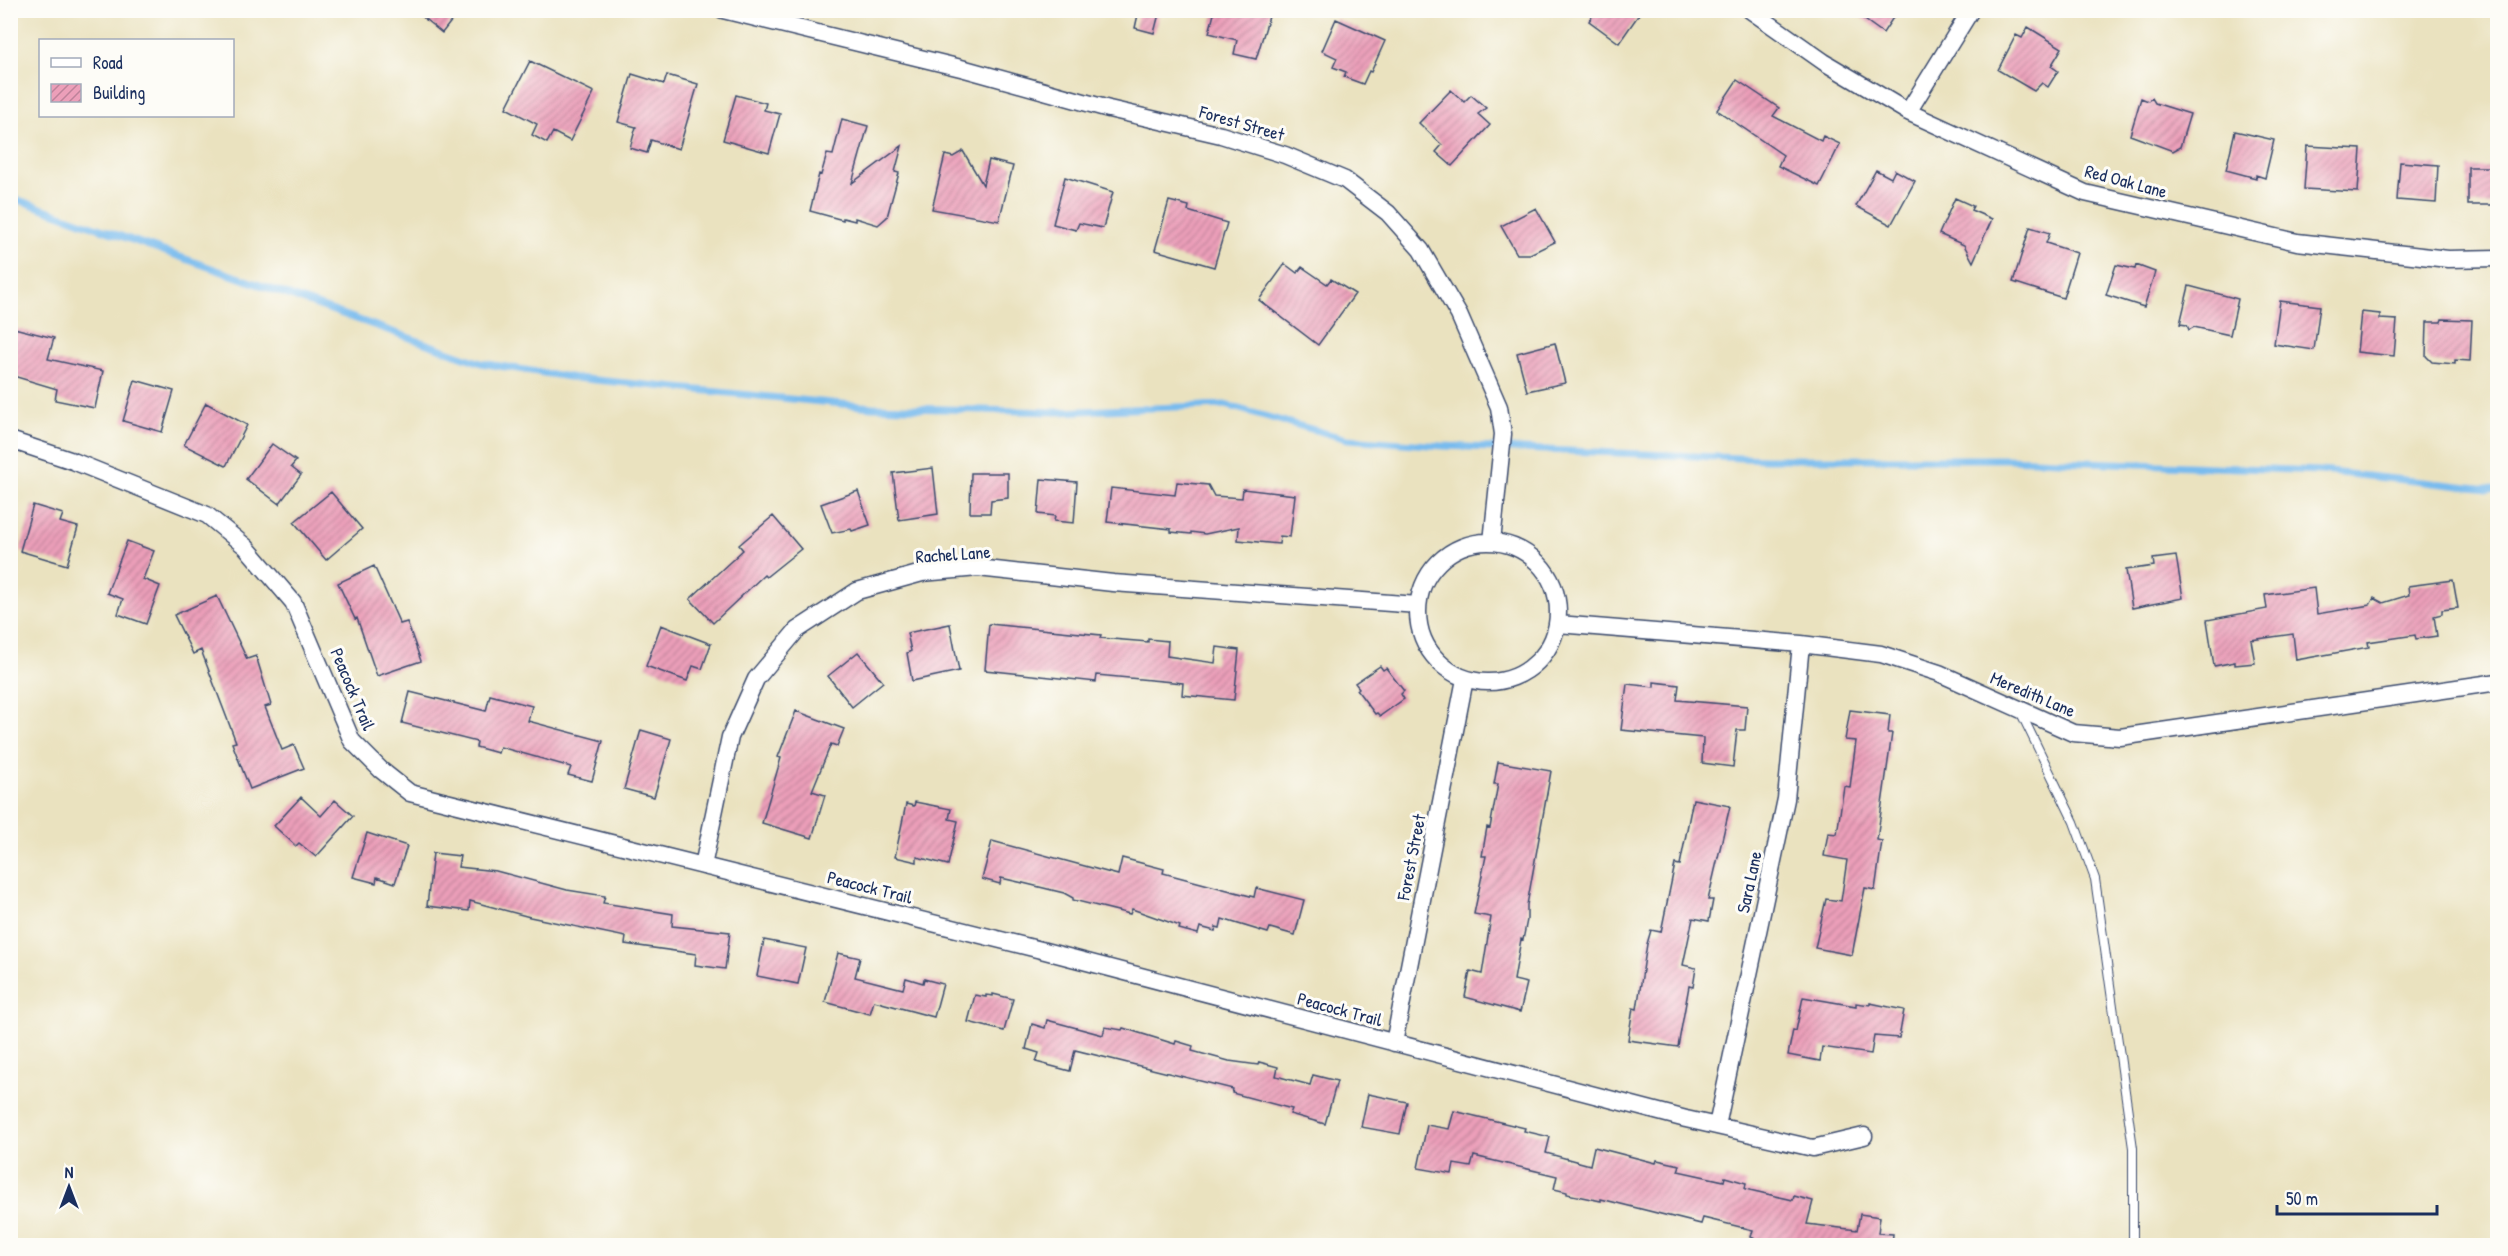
<svg xmlns="http://www.w3.org/2000/svg" width="2508" height="1256" font-family="'Patrick Hand',sans-serif">
<style>
.lines{fill:none;stroke-linecap:round;stroke-linejoin:round}
.stream{stroke:#78bbee;stroke-width:7}
.building{fill:url(#building-hatch)}
.service-casing{stroke:#3a4a6d;stroke-width:10}
.minor-casing{stroke:#3a4a6d;stroke-width:19}
.service{stroke:#fff;stroke-width:8}
.minor{stroke:#fff;stroke-width:16}
.labels{text-anchor:middle;dominant-baseline:central;stroke-width:6;stroke-linejoin:round;paint-order:stroke}
.street-label{font-size:18px;fill:#1b2f5e;stroke:#fdfcf7}
</style>
<defs>
<pattern id="building-hatch" width="6" height="6" patternUnits="userSpaceOnUse" patternTransform="scale(1.5)"><rect width="6" height="6" fill="#ec9fb9"/><path d="M-1 1l2-2M0 6l6-6M5 7l2-2" fill="none" stroke="#be829a"/></pattern>
</defs>
<rect width="100%" height="100%" fill="#fdfcf7"/>
<filter id="ink" filterUnits="userSpaceOnUse"><feTurbulence type="fractalNoise" baseFrequency=".0167" numOctaves="2"/><feDisplacementMap in="SourceGraphic" scale="12" xChannelSelector="R" yChannelSelector="G"/><feConvolveMatrix kernelMatrix="1 2 1 2 8 2 1 2 1" color-interpolation-filters="sRGB"/></filter>
<filter id="wash" filterUnits="userSpaceOnUse"><feTurbulence type="fractalNoise" baseFrequency=".008" numOctaves="4" result="noise"/><feDisplacementMap in="SourceGraphic" scale="24" xChannelSelector="R" yChannelSelector="G"/><feGaussianBlur stdDeviation="1.35" result="paint"/><feColorMatrix in="noise" values="0 0 0 0 0 0 0 0 0 0 0 0 0 0 0 0 0 1.4 0 .05"/><feComposite in="paint" operator="in"/></filter>
<g filter="url(#wash)">
<rect width="100%" height="100%" fill="#eae2bf"/>
<g class="lines">
<path class="stream" d="M10,197l471,166 94,15 297,29 185,5 168,-7 122,34 96,7 324,13h240l313,12 178,19"/>
</g>
<g id="blocks">
<path class="building" d="M414,10h46l-18,23z
M1139,10h21l-6,23 -19,-5z
M1215,10h56l-15,49 -22,-5 3,-14 -28,-7z
M1596,10h46l-23,33 -30,-22z
M1851,10h47l-15,23z
M1336,19l49,22 -14,31 -2,-1 -6,13 -19,-7 2,-5 -13,-5 4,-9 -15,-7z
M2028,27l34,21 -11,18 7,5 -10,16 -6,-4 -8,8 -36,-21 18,-35 6,3z
M530,61l64,31 -24,49 -17,-9 -6,11 -15,-8 5,-11 -31,-16z
M632,74l32,10 3,-9 31,9 -19,65 -28,-9 -4,13 -17,-5 6,-21 -18,-5z
M1737,80l42,28 -6,8 48,25 2,-5 17,8 -21,42 -41,-20 5,-11 -66,-45z
M1451,90l13,12 7,-7 15,13 -8,6 12,11 -38,41 -16,-14 6,-7 -23,-22z
M736,95l30,8 -2,7 16,4 -11,39 -46,-13z
M2141,98l7,3 4,-3 3,5 35,11 -10,33 -7,4 -43,-16z
M842,119l26,7 -16,57 50,-37 -7,26 4,1 -12,44 -9,8 -23,-7v3l-12,-3v2l-33,-9 9,-37 2,1 6,-21 6,1z
M2235,131l39,9 -9,38 -9,-3v3l-30,-8z
M2307,146l54,3 -3,43 -54,-3z
M963,151l20,34 6,-25 24,6 -14,55 -67,-12 13,-54 8,2z
M2400,162l38,3 -2,38 -39,-3z
M2468,167h30v38h-30z
M1876,170l15,8 4,-8 20,11 -24,44 -35,-19z
M1065,177l48,15 -10,36 -24,-5 -3,7 -23,-6z
M1955,198l18,8 -2,4 21,9 -19,43 -9,-17 -25,-11z
M1169,201l20,5 -1,5 39,12 -13,44 -59,-17z
M1536,208l19,34 -25,12h-13l-16,-28z
M2030,227l20,6 -4,10 31,10 -14,45 -50,-16z
M1285,264l12,9 5,-6 25,17 4,-5 24,15 -37,51 -59,-45z
M2116,265l19,4 1,-4 19,7 -11,35 -38,-12z
M2189,286l49,13 -8,36 -36,-8 -5,3 -2,-5 -7,-1z
M2280,301l40,5 -6,44 -40,-6z
M2361,312l19,2v5l17,1 -3,36 -37,-4z
M2442,319l30,1 -2,41 -15,-1v4l-23,-2 -6,-6 1,-34h14z
M10,327l44,11 -6,21 55,12 -8,37 -40,-8 2,-11 -47,-14z
M1555,343l10,40 -38,8 -10,-38z
M135,380l39,11 -12,41 -39,-11z
M206,403l41,22 -21,41 -42,-21z
M272,444l24,17 -5,6 10,8 -22,29 -33,-25z
M933,468l5,46 -39,6 -6,-47z
M971,473h37v25l-17,2 -1,13h-20z
M1041,479l36,3 -3,41 -20,-2 1,-5 -17,-2z
M1177,482l31,3 6,11 28,2 1,-9 52,6 -5,42 -10,-1 -1,8 -41,-4 1,-13 -34,7 -14,-2v2l-20,-2v-3l-64,-7 4,-34 64,7z
M858,491l12,34 -18,6 -1,-2 -19,4 -11,-29z
M331,492l31,37 -36,31 -32,-38z
M33,505l30,9 -3,8 18,5 -11,38 -47,-14z
M773,516l28,33 -35,28 -2,-2 -51,48 -23,-24 53,-49 -4,-5z
M127,541l27,10 -11,28 17,7 -14,38 -28,-10 5,-15 -16,-6z
M2176,556l7,42 -51,10 -6,-38 28,-4 -1,-7z
M374,566l26,58 7,-2 14,39 -44,15 -20,-58 -2,1 -17,-36z
M2453,580l5,28 -16,2v4l-8,2 3,20 -21,3 -1,-4 -47,7 1,5 -73,13 -3,-26 -42,6 4,23 -20,2v-3l-21,4 -7,-46 60,-11 -2,-14 49,-7 3,26 53,-9 4,-7 9,5 26,-8 -1,-9z
M217,596l30,63 9,-3 15,49 -6,2 17,43 12,-5 10,23 -54,21 -18,-46 4,-1 -35,-92 -8,4 -19,-39z
M950,624l9,47 -47,10 -5,-28 4,-2 -4,-18z
M989,624l112,11 -1,3 48,4v-3l20,2 -1,15 48,7 2,-16 22,3 -5,50 -52,-5 1,-12 -86,-8 -1,7 -111,-12z
M661,625l50,19 -9,25 -9,-3 -6,15 -41,-15z
M858,652l25,30 -31,25 -24,-31z
M1380,666l3,4 3,-2 18,23 -3,3 3,5 -24,17 -3,-3 -2,1 -18,-24 2,-2 -4,-5z
M1654,682l25,3 -2,15 70,6 -2,24h-8l-4,37 -31,-4 1,-25 -82,-8 6,-46 27,3z
M410,692l76,19 4,-16 42,11 -4,15 75,20 -11,40 -24,-6 3,-8 -71,-20 -2,6 -22,-6 1,-5 -75,-19z
M1850,710l40,5 -2,18h4l-15,107 5,1 -7,49 -10,-2 -13,67 -37,-7 11,-49 15,2 6,-41 -23,-4 4,-23 9,1 7,-48 6,1 6,-46 -11,-1z
M796,711l48,18 -7,17 -6,-2 -19,47 13,4 -13,43 -50,-15 19,-65 -3,-1z
M641,730l30,9 -17,58 -30,-8z
M1498,762l53,9 -24,134v15l-4,20 -2,-1 -7,41 13,3 -7,29 -55,-15 5,-26 12,3 9,-57 -17,-3 12,-58h-4l5,-29 3,1 8,-44h-4z
M301,797l20,19 14,-16 18,16 -37,41 -17,-14 -3,3 -22,-20z
M1693,799l37,7 -22,94h5l-4,21 -16,-3 -10,47 13,3 -3,19 -4,-1 -11,61 -50,-7 5,-32 4,1 10,-65 4,-14 10,2 14,-68 5,1z
M915,802l36,7 -2,10 9,2 -10,44 -31,-8v5l-22,-5 11,-53 8,2z
M367,833l40,13 -12,37 -18,-6 -1,6 -23,-6z
M992,841l126,34 4,-17 42,11 -1,4 91,24 2,-9 48,12 -9,35 -25,-7 -2,5 -46,-14 -2,9 -4,-1 -1,4 -15,-4 -2,7 -19,-5 1,-3 -48,-17 -2,5 -57,-14v-2l-9,-5 -41,-10 -22,-5 -1,6 -18,-5z
M433,853l27,3 -2,11 38,4 71,19 38,6 -2,7 70,11 -1,12 58,6 -5,37 -30,-4 1,-11 -71,-10 1,-7 -96,-20 -60,-16 -1,10 -42,-5z
M764,940l42,8 -8,36 -41,-8z
M838,953l22,5 -5,19 48,12 3,-11 17,5 1,-4 19,5 -9,33 -60,-16 -4,13 -45,-12z
M993,994l20,5 -9,32 -36,-9 7,-27 11,2v-2l7,1z
M1803,997l53,9v-3l14,2v-2l34,7 -5,28 -25,-2 -3,18 -49,-7 -2,14 -32,-6 5,-25 3,1z
M1047,1020l56,15 2,-8 17,3 1,-2 52,16 1,-3 17,5 -1,5 37,10 29,4 1,-3 19,5 -2,9 34,9 3,-10 24,6 -12,43 -35,-10 2,-5 -60,-16 1,-4 -158,-39 -5,21 -34,-9 3,-9 -13,-4 6,-25 13,4z
M1368,1094l39,8 -7,32 -39,-7z
M1454,1111l71,17 -1,3 26,6 -4,16 44,12 4,-18 62,16 1,-3 23,5 -2,6 46,10 1,-4 21,6 -1,6 48,11 1,-4 19,5 -6,23 50,6 3,-16 20,3 -2,16 15,1 -1,11h-118l-13,-3 -10,-5 2,-7 -50,-12 -2,6 -100,-25v2l-34,-7v-2l-13,-3 3,-13 -83,-20 -3,11 -17,-3 -2,10 -34,-6 9,-43 22,4z"/>
</g>
</g>
<g filter="url(#ink)">
<use href="#blocks" fill-opacity="0" stroke="#3a4a6d" stroke-width="1.5"/>
<g class="lines">
<g class="service-casing">
<path id="service" d="M2020,711l54,111 21,57 38,269v98"/>
</g>
<g class="minor-casing">
<path id="minor" d="M723,10l242,59 144,40 112,26 64,20 60,25 43,33 33,37 38,65 40,92 4,27 -11,108
M1750,10l74,52 84,50 177,81 212,49 151,17 50,-1
M1908,112l63,-102
M10,440l63,21 134,54 39,32 47,55 59,139 29,29 29,23 635,158 641,168 127,29 51,-12
M1418 612a70 70 0 1 1 140 0a70 70 0 1 1-140 0Z
M1558,624l243,20 80,10 58,19 134,60 47,4 378,-55
M703,866l27,-129 26,-58 41,-49 60,-39 65,-18 56,-5 135,15 305,22
M1394,1043l71,-364
M1717,1126l69,-327 15,-155"/>
</g>
<use href="#service" class="service"/>
<use href="#minor" class="minor"/>
</g>
</g>
<g class="labels">
<g class="street-label">
<text transform="translate(1242 123) rotate(16)">Forest Street</text>
<text transform="translate(2126 181) rotate(15)">Red Oak Lane</text>
<text transform="translate(953 554) rotate(-4)">Rachel Lane</text>
<text transform="translate(353 689) rotate(67)">Peacock Trail</text>
<text transform="translate(2033 694) rotate(23)">Meredith Lane</text>
<text transform="translate(1411 857) rotate(-79)">Forest Street</text>
<text transform="translate(1749 882) rotate(-78)">Sara Lane</text>
<text transform="translate(870 887) rotate(14)">Peacock Trail</text>
<text transform="translate(1340 1009) rotate(15)">Peacock Trail</text>
</g>
</g>
<rect width="2508" height="1256" fill="none" stroke="#fdfcf7" stroke-width="36"/>
<rect x="39" y="39" width="195" height="78" fill="#fdfcf7" stroke="#a3aaba" stroke-width="1.5"/>
<rect x="51" y="58" width="30" height="9" fill="#ffffff" stroke="#a3aaba" stroke-width="1.5"/>
<text x="93" y="69" font-size="18" fill="#1b2f5e">Road</text>
<rect x="51" y="84" width="30" height="18" fill="url(#building-hatch)" stroke="#a3aaba" stroke-width="1.5"/>
<text x="93" y="99" font-size="18" fill="#1b2f5e">Building</text>
<g transform="translate(69 1187)" stroke="#fdfcf7" stroke-width="4.5" paint-order="stroke">
<path d="M0-4.5L10 22L0 15L-10 22Z" fill="#1b2f5e"/>
<text y="-9" font-size="16" font-weight="bold" text-anchor="middle" fill="#1b2f5e">N</text>
</g>
<path d="M2277 1205v9h160v-9" fill="none" stroke="#1b2f5e" stroke-width="3"/>
<text x="2286" y="1205" font-size="18" fill="#1b2f5e" stroke="#fdfcf7" stroke-width="4.5" paint-order="stroke">50 m</text>
</svg>
